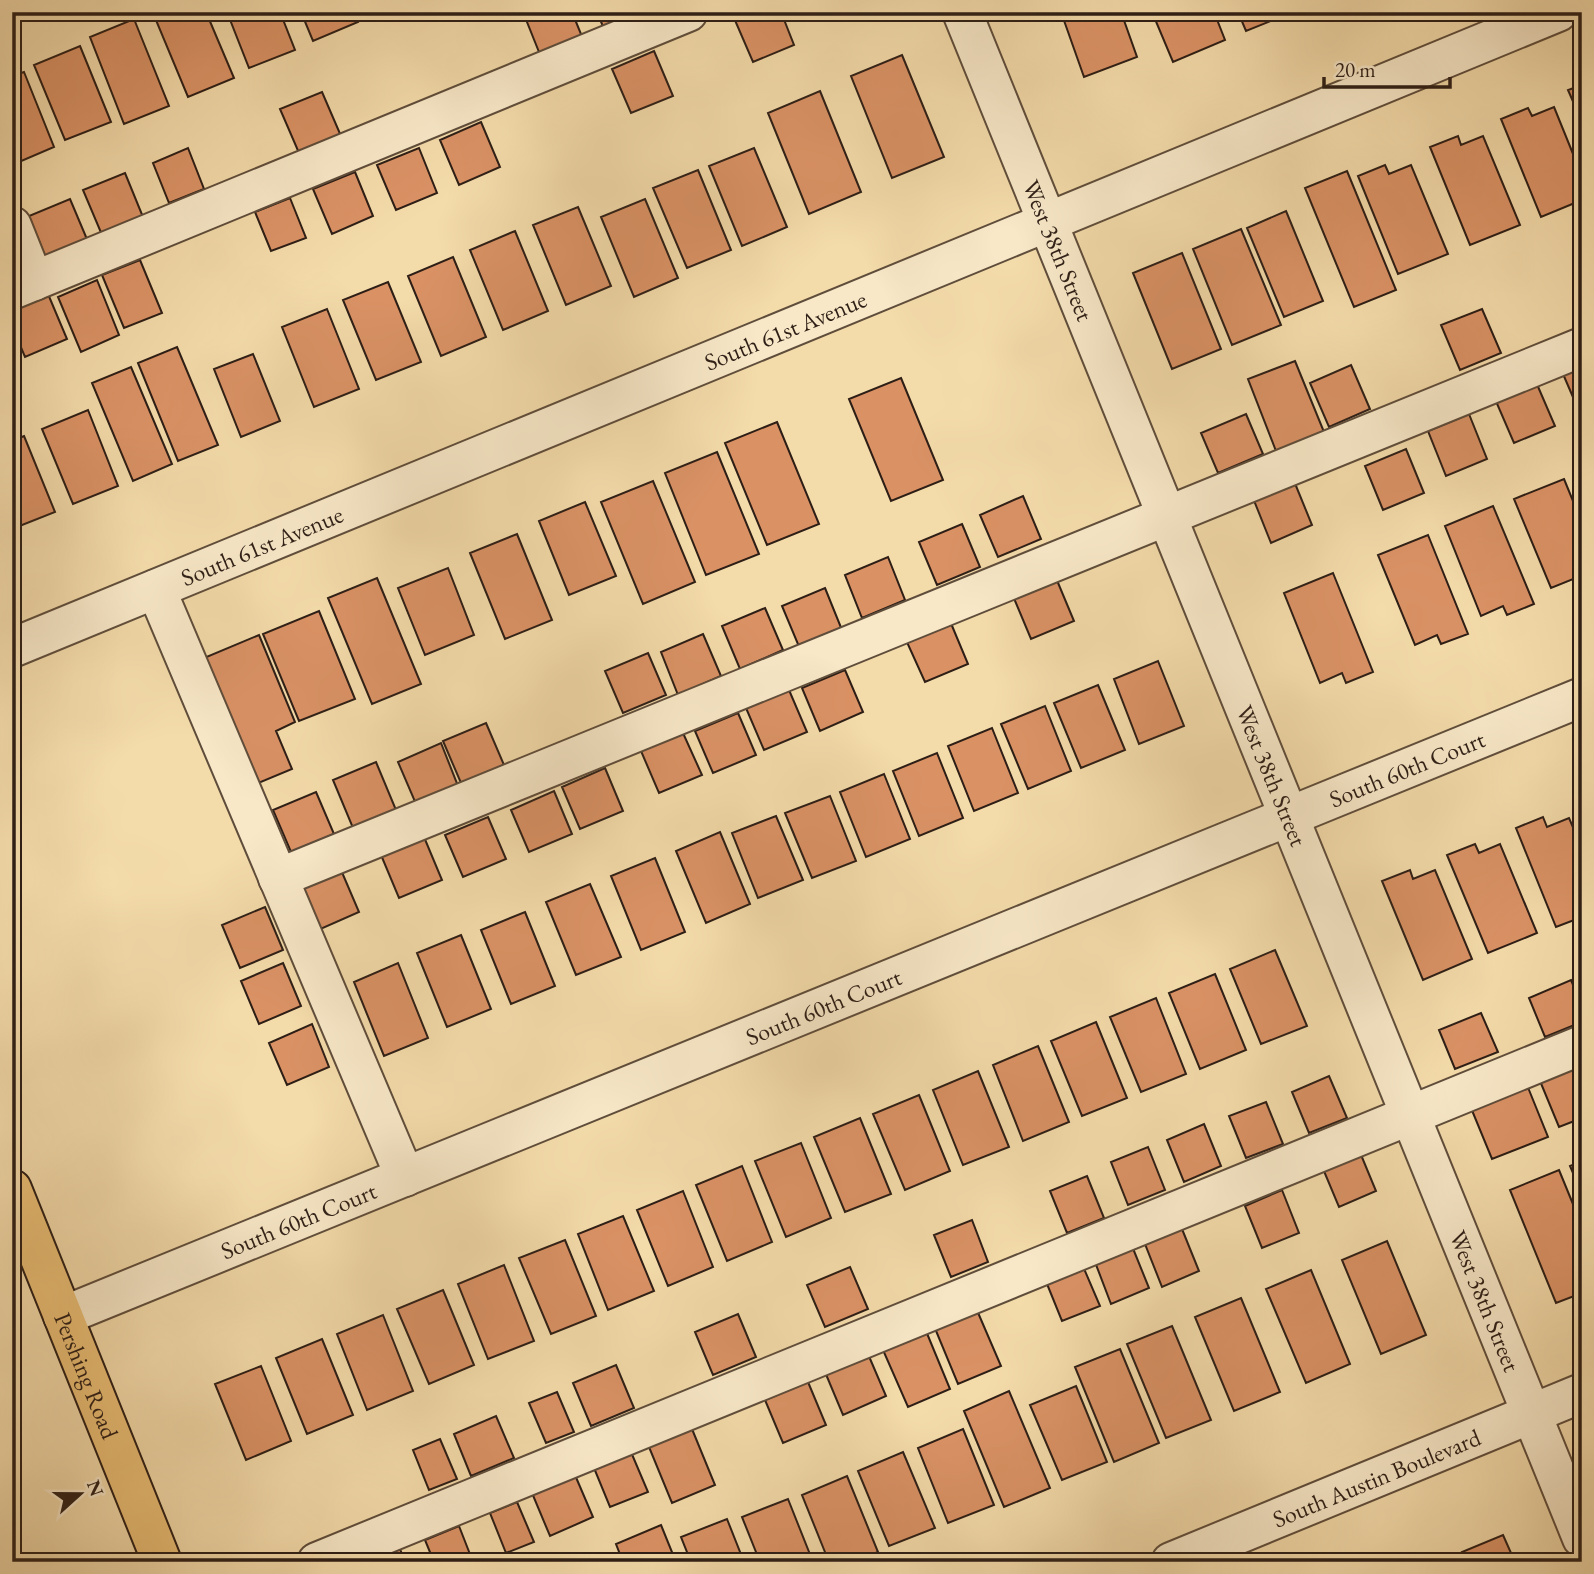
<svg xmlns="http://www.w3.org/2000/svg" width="1594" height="1574" font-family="'EB Garamond',serif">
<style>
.building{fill:#da9265;stroke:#2d1e16;stroke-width:2}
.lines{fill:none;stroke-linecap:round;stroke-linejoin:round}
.minor-casing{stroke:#5f4d3b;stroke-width:42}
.major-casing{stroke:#2d1e16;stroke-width:42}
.minor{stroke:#f8e8c8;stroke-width:38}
.major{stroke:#eabe75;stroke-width:38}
.labels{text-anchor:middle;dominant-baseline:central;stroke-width:5;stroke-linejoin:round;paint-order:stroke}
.street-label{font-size:24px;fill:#2d1e16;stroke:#f8e8c8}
</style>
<rect width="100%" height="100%" fill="#f4dbaa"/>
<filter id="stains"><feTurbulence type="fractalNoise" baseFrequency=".00286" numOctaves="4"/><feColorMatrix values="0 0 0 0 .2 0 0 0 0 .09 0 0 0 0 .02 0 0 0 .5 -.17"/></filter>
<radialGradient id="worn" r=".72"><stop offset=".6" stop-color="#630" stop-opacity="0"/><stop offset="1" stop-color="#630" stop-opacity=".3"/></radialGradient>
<path class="building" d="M206,12l28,66 -46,19 -35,-84z
M227,12h53l15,38 -46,18z
M301,12h53l4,10 -45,19z
M523,12h49l11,27 -42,18z
M597,12h49l-42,17z
M747,12h34l13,33 -41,17 -19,-44z
M843,12h23l-19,8z
M1061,12h60l16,45 -53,20z
M1152,12h62l11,28 -52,22z
M1238,12h43l2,4 -37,15z
M134,19l35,87 -45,18 -34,-87z
M80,46l31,76 -46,18 -31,-75z
M654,51l19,45 -42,17 -19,-44z
M902,55l42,102 -52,21 -41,-102z
M24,72l30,75 -42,18v-89z
M1582,85v37l-14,-32z
M820,91l41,101 -52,22 -41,-101z
M322,92l19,44 -42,17 -19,-44z
M1554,107l28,69v24l-41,17 -40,-98 27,-11 4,8z
M481,122l19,45 -41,18 -19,-45z
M1458,136l3,9 22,-9 37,89 -50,20 -40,-98z
M188,148l16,41 -35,14 -16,-40z
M419,148l18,45 -41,17 -19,-45z
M754,148l33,79 -45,19 -33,-80z
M1385,165l4,9 22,-9 37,89 -50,20 -40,-98z
M698,170l33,80 -44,18 -34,-80z
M1347,171l49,119 -42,17 -49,-119z
M355,172l18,44 -41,18 -19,-45z
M125,173l18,44 -41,18 -19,-45z
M290,198l16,40 -35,13 -16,-39z
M70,199l19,45 -42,17 -18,-45z
M645,199l33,79 -44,19 -33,-80z
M578,207l33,79 -45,19 -33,-80z
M1286,211l37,90 -39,16 -37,-89z
M1241,229l40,96 -49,20 -39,-96z
M515,231l33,80 -45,19 -33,-80z
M1182,253l39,96 -49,20 -39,-96z
M453,257l33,80 -45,19 -33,-80z
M140,260l22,53 -38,15 -22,-53z
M1582,267v22l-8,-19z
M97,280l22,55 -38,17 -23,-55z
M388,282l33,80 -45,18 -33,-80z
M48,294l19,45 -42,18 -13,-31v-17z
M327,309l32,80 -45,18 -32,-80z
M1482,309l19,44 -41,17 -19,-45z
M177,347l41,98 -40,16 -40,-98z
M253,354l27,67 -39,16 -27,-68z
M1295,361l29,71 -48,19 -28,-72z
M1351,365l19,44 -41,18 -19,-44z
M1582,366v52l-19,-44z
M131,367l41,97 -39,17 -41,-98z
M901,378l42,102 -52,21 -42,-102z
M1536,382l19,44 -41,17 -19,-44z
M88,410l30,76 -45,18 -31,-75z
M1246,414l17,40 -45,19 -17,-40z
M1469,414l18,45 -41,17 -18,-45z
M777,422l42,102 -52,21 -42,-102z
M24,436l31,76 -43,17v-88z
M1406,449l18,44 -41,17 -18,-44z
M717,452l42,102 -53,21 -41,-102z
M1564,479l18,44v63l-6,3 -3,-10 -22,9 -37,-89z
M653,481l42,101 -52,22 -42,-102z
M1294,481l18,44 -41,18 -18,-45z
M1023,496l18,43 -43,18 -18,-42z
M585,502l31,74 -47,19 -30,-74z
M1493,506l41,98 -27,11 -4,-9 -22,10 -36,-90z
M962,524l18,43 -43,18 -18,-43z
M517,534l35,86 -47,19 -35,-86z
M1428,535l40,99 -27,10 -4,-9 -22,10 -37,-90z
M888,557l17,43 -43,18 -17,-43z
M448,568l26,67 -49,20 -27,-67z
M1333,573l40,99 -27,11 -4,-10 -22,10 -36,-90z
M377,578l44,106 -49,20 -44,-106z
M1056,578l18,43 -43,18 -18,-43z
M825,588l17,42 -42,19 -18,-43z
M765,608l18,42 -43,19 -18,-43z
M319,611l36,88 -56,22 -36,-87z
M950,621l18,43 -43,18 -19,-42z
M703,634l18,42 -43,19 -17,-43z
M259,635l36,87 -19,9 16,38 -36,15 -52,-126z
M648,653l18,42 -43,18 -18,-42z
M1158,661l26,65 -45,18 -25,-65z
M845,670l18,42 -43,19 -18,-43z
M1098,685l27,65 -44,18 -27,-65z
M789,690l18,42 -43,18 -18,-42z
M1045,706l26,65 -43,18 -27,-65z
M738,713l18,42 -43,18 -18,-42z
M486,723l18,42 -43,18 -18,-42z
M992,728l26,65 -44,18 -26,-65z
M683,733l19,42 -43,18 -18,-42z
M441,743l17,43 -42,18 -18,-42z
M937,753l26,65 -44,18 -26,-65z
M376,762l20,48 -43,18 -20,-48z
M605,768l18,43 -43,18 -18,-42z
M884,774l26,65 -44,18 -26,-65z
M554,791l18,43 -43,18 -18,-42z
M316,792l18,42 -43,18 -18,-42z
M830,796l26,65 -44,17 -27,-65z
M776,816l27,64 -45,18 -26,-65z
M488,817l18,42 -43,18 -18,-42z
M1543,817l4,10 22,-9 13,30v69l-26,10 -40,-99z
M720,832l30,72 -44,19 -30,-72z
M424,837l18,43 -43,18 -18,-43z
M1475,844l4,9 21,-9 37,89 -49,20 -41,-98z
M655,858l30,74 -44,18 -30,-74z
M341,870l18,42 -43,19 -18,-43z
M1410,870l3,9 22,-9 37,89 -49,21 -41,-99z
M590,884l31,73 -45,18 -30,-73z
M265,907l18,43 -43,18 -18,-43z
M525,912l30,74 -44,18 -30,-74z
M461,935l30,74 -44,18 -30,-74z
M1275,950l32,76 -46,18 -31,-75z
M283,963l18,43 -42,18 -18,-43z
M398,963l30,75 -44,18 -30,-74z
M1215,974l31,76 -46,19 -31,-76z
M1571,980l11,26v16l-37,15 -16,-39z
M1156,998l30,76 -45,18 -31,-75z
M1481,1013l17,39 -43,17 -16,-39z
M1096,1022l31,76 -45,18 -31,-75z
M312,1024l17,43 -42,18 -18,-42z
M1038,1046l31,76 -46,19 -30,-76z
M1582,1064v54l-23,9 -19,-46z
M978,1071l31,76 -46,18 -30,-75z
M1329,1076l18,42 -38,15 -17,-41z
M1527,1085l21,52 -56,22 -21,-51z
M919,1095l31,76 -45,19 -32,-76z
M1266,1102l17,42 -37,14 -17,-42z
M860,1118l31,76 -46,18 -31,-75z
M1204,1124l17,42 -37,16 -17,-42z
M801,1143l30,75 -45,19 -31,-76z
M1148,1147l17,43 -37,15 -17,-43z
M1359,1150l17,41 -37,16 -18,-43z
M1582,1161v33l-12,-28z
M742,1166l30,76 -45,19 -31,-76z
M1559,1170l23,56v67l-26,10 -46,-113z
M1087,1176l17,42 -37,15 -17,-42z
M1282,1190l17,43 -37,15 -17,-42z
M683,1191l30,76 -45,19 -31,-76z
M623,1216l31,75 -46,19 -30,-76z
M972,1220l16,42 -37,15 -17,-42z
M1182,1229l17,42 -37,16 -17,-43z
M565,1240l31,76 -45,18 -32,-76z
M1387,1241l39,94 -45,19 -39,-94z
M1132,1246l17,42 -38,16 -16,-42z
M1082,1264l18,42 -38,15 -17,-42z
M504,1265l30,76 -46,18 -30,-75z
M850,1267l18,42 -43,18 -18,-42z
M1311,1270l39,94 -44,19 -40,-94z
M443,1290l31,75 -45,19 -32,-75z
M1241,1298l39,94 -46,19 -39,-94z
M976,1308l25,58 -43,18 -24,-58z
M738,1314l18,43 -43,18 -18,-43z
M383,1315l30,76 -46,19 -30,-76z
M1172,1326l39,94 -45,18 -39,-94z
M926,1331l24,58 -42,18 -25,-57z
M322,1339l31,76 -46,19 -31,-76z
M1120,1349l39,94 -45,19 -39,-95z
M868,1354l18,42 -43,19 -18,-43z
M616,1365l18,43 -43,18 -18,-43z
M261,1366l30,75 -45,19 -31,-76z
M808,1382l18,43 -43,18 -18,-43z
M1076,1386l31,76 -45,18 -32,-75z
M1009,1391l41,97 -46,19 -40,-96z
M557,1392l17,40 -28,11 -17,-40z
M496,1416l18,42 -43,18 -17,-42z
M692,1429l23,56 -43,18 -23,-56z
M963,1429l31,76 -46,18 -30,-75z
M440,1439l17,40 -28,11 -16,-40z
M631,1452l17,40 -38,15 -16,-39z
M903,1452l32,76 -46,18 -31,-75z
M575,1475l18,42 -43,19 -18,-43z
M847,1476l31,76 -24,10h-25l-27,-67z
M788,1499l25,63h-53l-18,-45z
M517,1502l17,40 -28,11 -16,-40z
M727,1519l17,43h-53l-10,-25z
M661,1525l15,37h-53l-7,-18z
M459,1526l14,36h-39l-9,-22z
M1503,1535l12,27h-48l-5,-10z
M400,1549l5,13h-36z"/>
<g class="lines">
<g class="minor-casing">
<g id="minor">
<path id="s1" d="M962,12l620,1526"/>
<path d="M12,226l22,55"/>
<path d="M12,290l676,-278"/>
<path d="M156,589l249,588"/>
<path id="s2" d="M12,648l1546,-636"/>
<path d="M278,878l1304,-531"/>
<path id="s3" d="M63,1316l1519,-619"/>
<path d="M317,1562l1265,-517"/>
<path id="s4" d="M1171,1562l411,-169"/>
</g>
</g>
<g class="major-casing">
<g id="major">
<path id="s5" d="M12,1189l150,373"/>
</g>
</g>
<use href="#minor" class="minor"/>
<use href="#major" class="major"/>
</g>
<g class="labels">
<g class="street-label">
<text stroke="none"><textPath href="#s1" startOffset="257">West 38th Street</textPath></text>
<text stroke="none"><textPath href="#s2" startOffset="836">South 61st Avenue</textPath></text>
<text stroke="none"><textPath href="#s2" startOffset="270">South 61st Avenue</textPath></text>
<text stroke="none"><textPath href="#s3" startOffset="1451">South 60th Court</textPath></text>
<text stroke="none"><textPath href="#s1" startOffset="824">West 38th Street</textPath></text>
<text stroke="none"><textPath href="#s3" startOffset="821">South 60th Court</textPath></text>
<text stroke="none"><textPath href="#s3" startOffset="254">South 60th Court</textPath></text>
<text stroke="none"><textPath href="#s1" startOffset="1391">West 38th Street</textPath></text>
<text stroke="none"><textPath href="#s5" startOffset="201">Pershing Road</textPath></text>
<text stroke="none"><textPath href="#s4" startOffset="222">South Austin Boulevard</textPath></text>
</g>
</g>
<rect width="1594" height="1574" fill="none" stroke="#f4dbaa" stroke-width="42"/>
<rect x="14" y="14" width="1566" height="1546" fill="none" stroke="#2d1e16" stroke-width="3.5"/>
<rect x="21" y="21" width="1552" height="1532" fill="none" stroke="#2d1e16" stroke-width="2"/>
<g transform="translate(80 1494) rotate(69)" stroke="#f8e8c8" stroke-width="5" paint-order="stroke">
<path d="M0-5L12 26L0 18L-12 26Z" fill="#2d1e16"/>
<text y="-10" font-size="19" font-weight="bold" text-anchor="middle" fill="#2d1e16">N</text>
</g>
<path d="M1324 77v10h126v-10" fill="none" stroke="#2d1e16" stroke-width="3.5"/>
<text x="1335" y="77" font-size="21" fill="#2d1e16" stroke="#f8e8c8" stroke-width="5" paint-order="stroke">20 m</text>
<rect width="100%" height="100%" filter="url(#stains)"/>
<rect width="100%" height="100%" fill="url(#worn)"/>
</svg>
